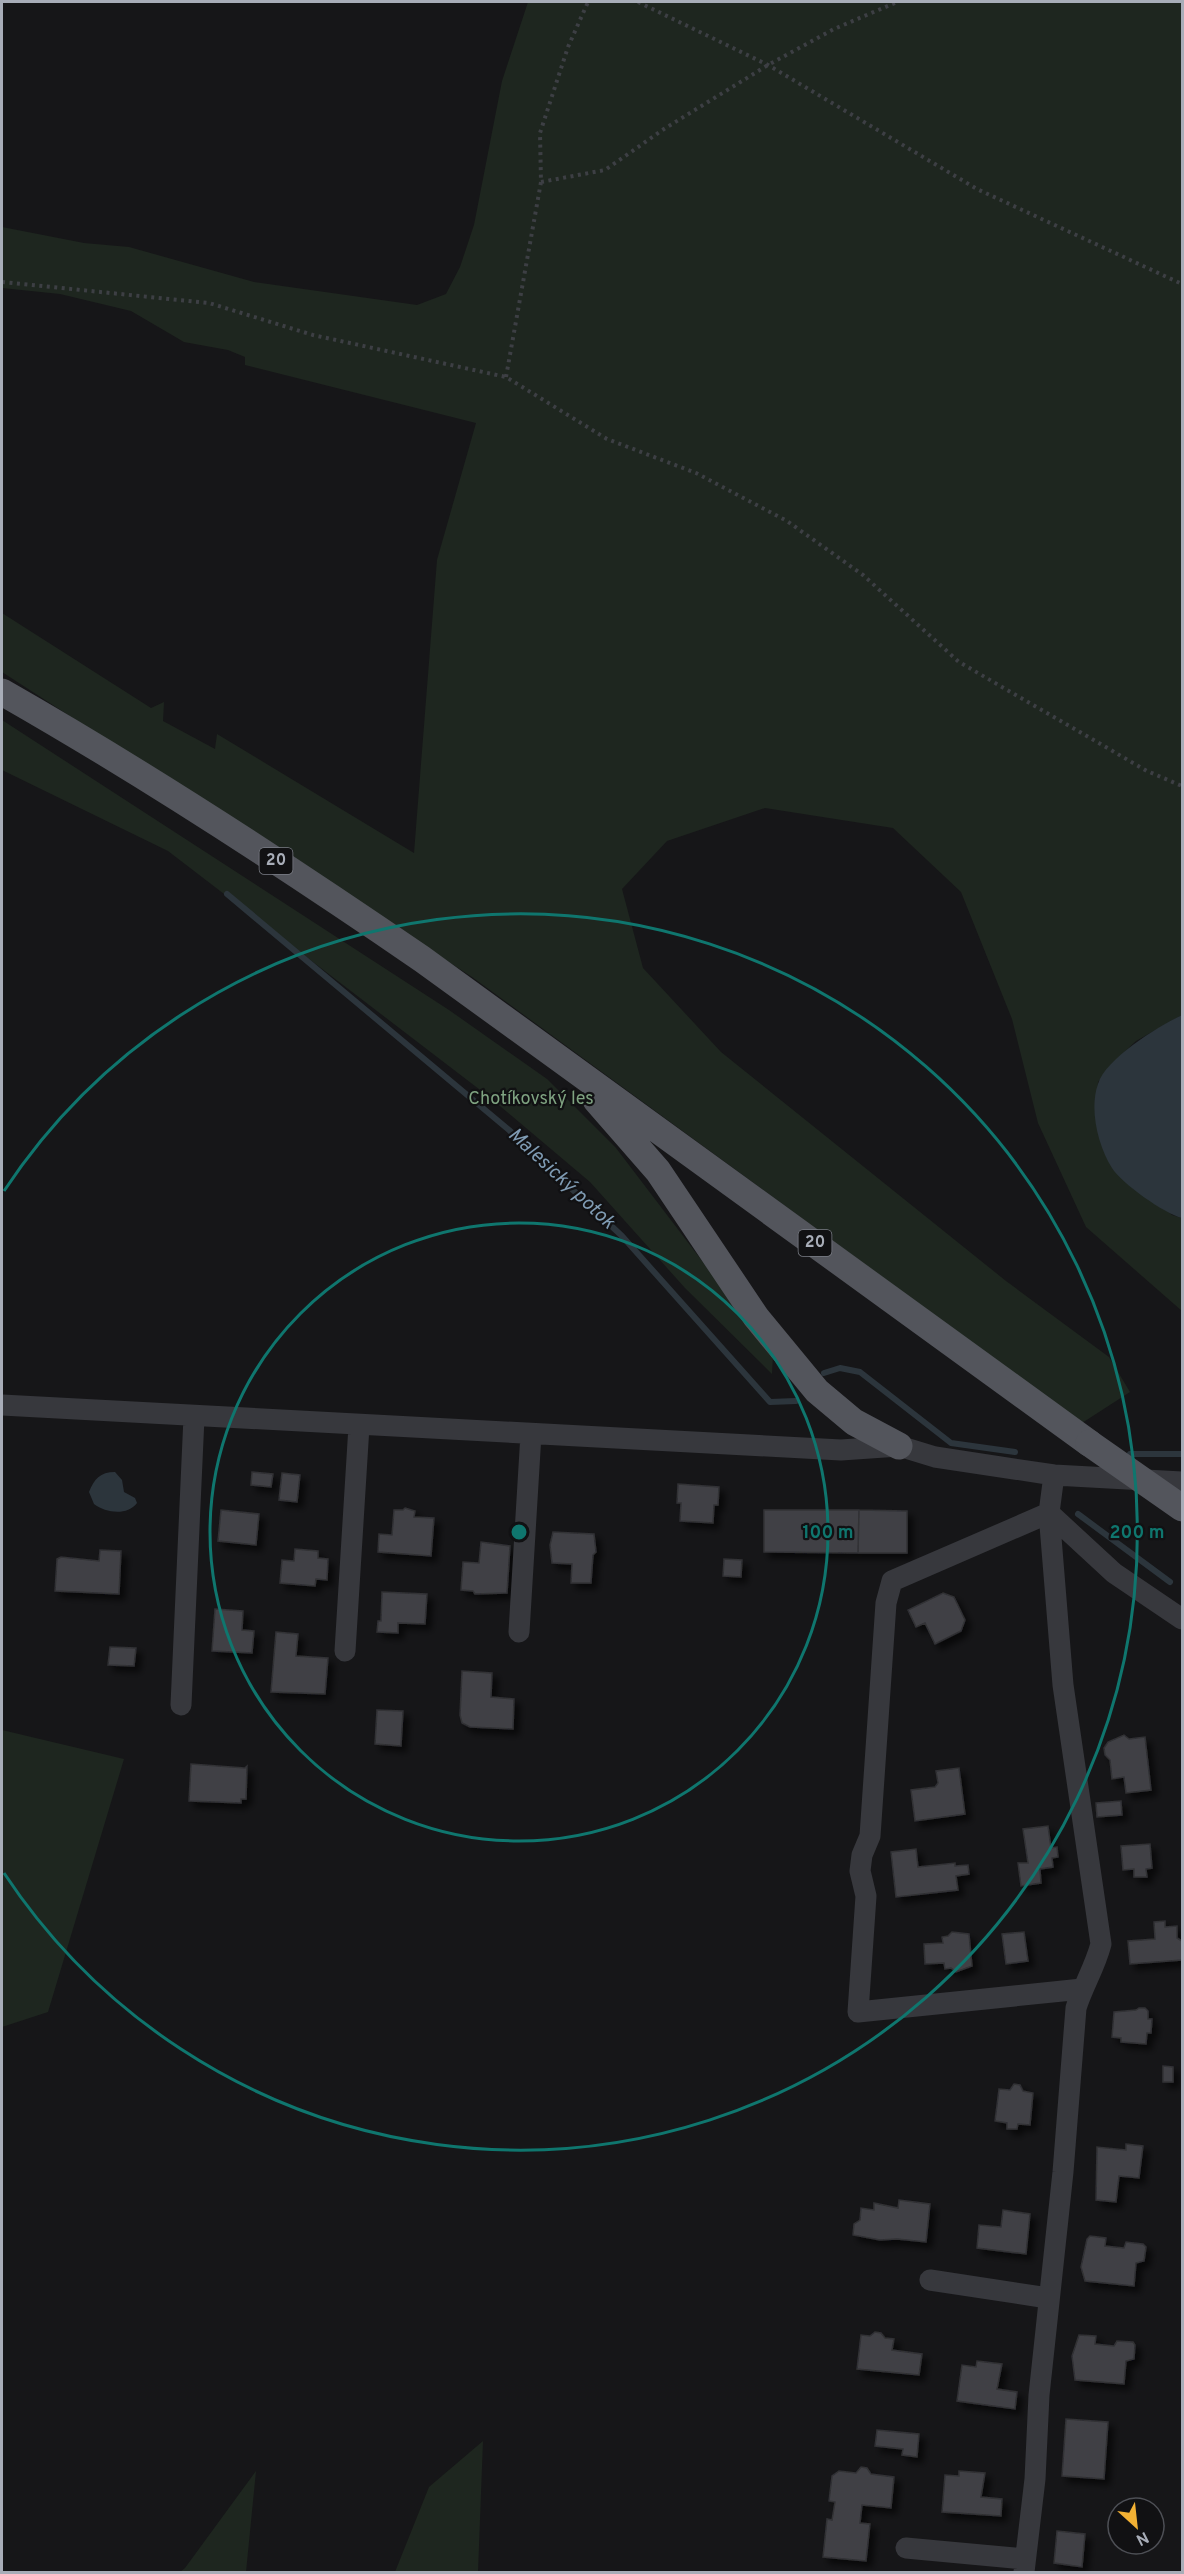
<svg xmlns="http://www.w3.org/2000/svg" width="1184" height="2574" font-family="Overpass,sans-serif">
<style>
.green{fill:#1e261f}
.water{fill:#2c353c}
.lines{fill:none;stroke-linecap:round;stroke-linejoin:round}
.stream{stroke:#2c353c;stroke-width:6}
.building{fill:#404145;stroke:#303034;stroke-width:1.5;filter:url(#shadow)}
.path{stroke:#3d3f44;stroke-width:4;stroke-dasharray:3 4.5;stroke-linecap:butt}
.minor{stroke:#37383d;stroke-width:21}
.major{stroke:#53555c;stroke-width:27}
.major-bridge{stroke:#53555c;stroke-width:27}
.ring{fill:none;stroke:#0f766e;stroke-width:3}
.labels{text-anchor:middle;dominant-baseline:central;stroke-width:4.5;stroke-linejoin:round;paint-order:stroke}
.shield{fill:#111113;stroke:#7b7e86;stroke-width:1.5}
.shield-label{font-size:16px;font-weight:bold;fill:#a8adb8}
.park-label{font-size:18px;fill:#7fa381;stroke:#111113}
.water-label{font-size:20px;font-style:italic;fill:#7f9bb3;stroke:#111113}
.centre{fill:#0f766e;stroke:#111113;stroke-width:3}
.ring-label{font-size:18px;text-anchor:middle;font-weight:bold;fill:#0f766e;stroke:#111113;stroke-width:4.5;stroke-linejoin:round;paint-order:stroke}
</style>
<defs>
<filter id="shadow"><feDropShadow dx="5.5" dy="5.5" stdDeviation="3" flood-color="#0009"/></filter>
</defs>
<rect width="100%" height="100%" fill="#161618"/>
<path class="green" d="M528,2h654v1013l-46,26 -21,20 -17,21 -2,38 11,38 65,57 10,3v93l-96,-84 -48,-104 -26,-104 -51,-127 -68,-64 -128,-20 -98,33 -45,48 21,79 78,84 285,229 103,76 21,35 -48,31 -610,-446 -470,-305v-59l149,95 13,-6 -1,19 52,28 2,-15 197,119 23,-293 39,-137 -231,-58v-8l-17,-7 -44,-8 -53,-31 -71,-17 -58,-6v-61l82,16 45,4 125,35 163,23 29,-11 14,-27 14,-42 28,-144z
M2,720l447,290 98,69 69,69 157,206 -1,20 -87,-86 -95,-106 -102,-86 -320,-245 -166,-81z
M2,1730l122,29 -76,253 -46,15z
M483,2441l-5,131h-83l34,-85z
M256,2471l-10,101h-66l5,-4z"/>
<path class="water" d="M1182,1015v203c-17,-4 -61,-35 -70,-50 -14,-22 -23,-59 -14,-84 8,-26 61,-58 84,-69z
M115,1472l7,8 2,12 11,6 2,5c-10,13 -31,10 -43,1l-5,-12c5,-13 11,-20 26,-20z"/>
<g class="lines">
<path class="stream" d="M227,894l282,236 113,106 148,166 26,-1
M824,1373l16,-5 20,4 91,71 64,9
M1130,1454h52
M1078,1514l92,68"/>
</g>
<path class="building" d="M252,1472l21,2 -2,13 -20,-2z
M282,1473l18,2 -3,27 -18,-2z
M678,1484l41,3 -1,18h-4l-1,18 -33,-2 1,-18h-4z
M405,1508l10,3 -1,6 20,1 -3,38 -53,-4 1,-18 13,1 2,-25h9z
M221,1510l38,4 -3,31 -38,-4z
M764,1510h95l-1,43 -94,-1z
M859,1510l48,1v42h-49z
M553,1532l41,2 2,18 -3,3 -2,28h-20l1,-19 -20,-1 -2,-18z
M481,1542l29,4 -3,47 -32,1 -2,-3 -12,-1 2,-28 16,1z
M295,1549l23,2v7l10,1 -1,21 -11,-1 -1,7 -35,-3 2,-23 12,1z
M100,1550l21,1 -2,43 -64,-3 2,-32 4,-2 38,4z
M724,1559l18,1 -1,17 -18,-1z
M382,1592l45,2 -2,30 -27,-1v10l-21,-1 1,-11h3z
M943,1593l11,4 11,23 -4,11 -26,13 -10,-21 -9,4 -8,-17z
M215,1609l28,2 -1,19 12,1 -2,22 -40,-2z
M276,1632l22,2 -2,22 32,2 -3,36 -54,-2z
M110,1647l26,1 -2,18 -26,-1z
M462,1671l30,2 -1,24 23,2 -1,30 -43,-2 -8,-4 -2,-8z
M377,1710l26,1 -2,35 -26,-2z
M1124,1735l5,4 16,-2 6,53 -25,3 -2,-16 -12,2 -2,-19 -5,-5 -1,-7 4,-6z
M191,1764l54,4 2,-2 -1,33h-5v4l-52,-2z
M959,1768l6,46 -50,7 -4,-31 24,-3 3,-4 -2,-12z
M1121,1801l1,14 -25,2 -1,-14z
M1048,1826l3,22 6,-1 1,10 -6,1 1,9 -13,2 1,14 -20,3 -3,-23h10l-5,-34z
M1150,1844l2,24 -6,1 1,8h-13v-8l-11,1 -2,-24z
M916,1849l2,18 37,-4v3l13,-1 1,9 -13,2 2,14 -62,7 -5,-45z
M1165,1921v6l12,-1v12l5,3v19l-52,4 -2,-23 27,-2 -1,-17z
M952,1932l17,2 3,32 -16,6 -5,-4 -6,1 -1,-6 -19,1 -1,-20 19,-1 -1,-6 6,-1z
M1024,1932l4,29 -22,3 -4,-30z
M1139,2008h6l3,3v8h4l-1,14h-4l-1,11 -25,-2v-4l-9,-1 2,-25 22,-2z
M1163,2066l10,1v15h-10z
M1014,2084l6,1 3,6 10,2 -3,32 -12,-1 -1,5h-10v-6l-12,-2 4,-32 11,1z
M1126,2144l17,2 -4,32 -20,-2 -3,26 -20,-2 1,-53 29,3z
M899,2200l31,4 -4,38 -29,-3 -17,1 -27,-5 1,-11 6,-4 1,-12 13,2v-7l24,5z
M1003,2210l27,4 -4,40 -49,-6 2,-23 22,2z
M1090,2236l16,2 -1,8 19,2 2,-6 17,2 3,3 -2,14 -8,2 -2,23 -49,-5 -4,-14 6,-28z
M875,2332l6,1 4,5 9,1 -2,11 30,4 -3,21 -62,-6 4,-34 9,1z
M1079,2335l17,1 -1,8 19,2 3,-5 16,1 2,3 -1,14 -8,2 -2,23 -49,-4 -3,-24z
M977,2361l25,3 -5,25 20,3 -2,17 -58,-8 5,-36 14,2z
M1066,2419l42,3 -4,57 -42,-3z
M877,2430l42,4 -2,23 -15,-2 1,-6 -28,-3z
M861,2467l6,1 4,6 23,3 -3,31 -29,-3 -2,18 10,1 -4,37 -43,-4 4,-38 5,1 3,-18 -6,-1 3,-25 7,-5 17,2z
M959,2471l26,2 -4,24 21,2 -1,17 -59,-4 3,-37 14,1z
M1057,2531l28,3 -3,33 -28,-4z"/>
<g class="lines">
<path class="path" d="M638,2l130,63 209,124 205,95
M541,182l64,-12 59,-41 104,-64 66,-36 63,-27
M2,282l207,21 104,32 193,42 101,62 89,34 91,48 76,54 96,87 188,109 35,15
M506,377l35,-195 -1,-49 28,-86 20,-45"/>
<path class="minor" d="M2,1405l839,45 58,-4 36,11 119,18 128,7
M1049,1513l-157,68 -6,22 -16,233 -8,19 -2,16 6,25 -8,116 224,-23
M1049,1513l65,60 68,46
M519,1632l12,-198
M345,1651l14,-225
M181,1705l13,-288
M930,2280l118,18
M906,2548l119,11
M1024,2572l11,-93 4,-84 24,-223 13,-164c7,-22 19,-41 25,-64l-38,-259 -14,-172 5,-38"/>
<path class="major" d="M2,692c144,82 283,173 420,267l667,484
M596,1100l62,71 98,146 61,74 37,31 45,24"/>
<path class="major-bridge" d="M1089,1443l93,65"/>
</g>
<g class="ring">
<circle cx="519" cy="1532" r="309"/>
<path d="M4 1191A618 618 0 1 1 4 1873"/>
</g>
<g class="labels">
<g class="shield">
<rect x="259.5" y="848" width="33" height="26" rx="4.5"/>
<rect x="798.5" y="1230" width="33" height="26" rx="4.5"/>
</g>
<g class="shield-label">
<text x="276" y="861">20</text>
<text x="815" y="1243">20</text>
</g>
<g class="park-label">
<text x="531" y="1099">Chotíkovský les</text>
</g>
<g class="water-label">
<text transform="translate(561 1179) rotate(43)">Malesický potok</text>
</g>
</g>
<circle cx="519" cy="1532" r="9" class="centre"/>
<g class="ring-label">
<text x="828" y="1538">100 m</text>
<text x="1137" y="1538">200 m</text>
</g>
<rect width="1184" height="2574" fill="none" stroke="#a8adb8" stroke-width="6"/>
<g transform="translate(1136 2526) rotate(153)"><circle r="28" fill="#111113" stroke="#4d4f55" stroke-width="1.5"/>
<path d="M0-4.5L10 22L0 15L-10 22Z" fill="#f2b134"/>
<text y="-9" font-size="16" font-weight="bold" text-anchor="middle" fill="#a8adb8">N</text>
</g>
</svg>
